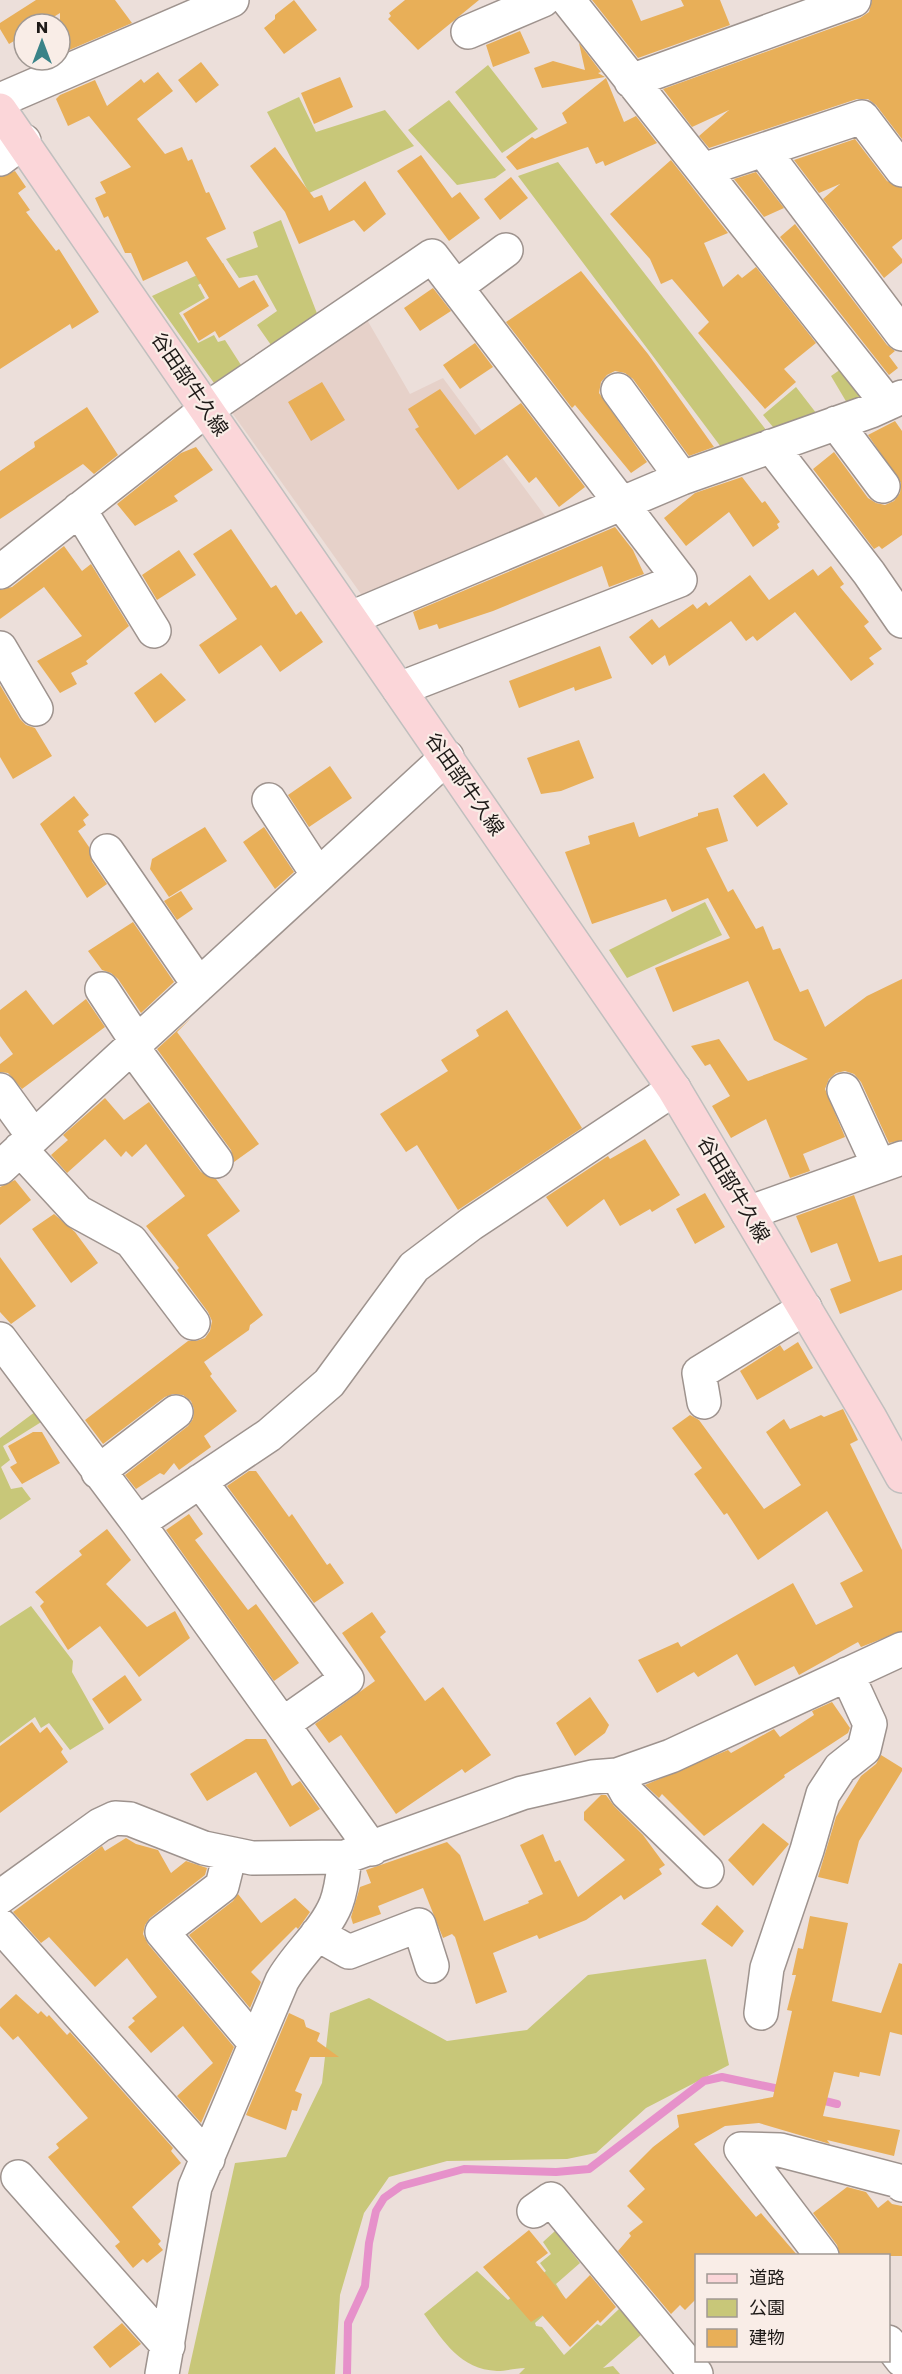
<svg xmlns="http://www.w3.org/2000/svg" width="902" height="2374" font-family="Poppins,'Noto Sans JP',sans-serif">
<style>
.built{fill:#e6d1c9}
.green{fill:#c8c779}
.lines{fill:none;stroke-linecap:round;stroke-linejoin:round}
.stream{stroke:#e691ca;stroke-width:8}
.building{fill:#e8af58}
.minor-casing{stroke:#9e938e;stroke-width:36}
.major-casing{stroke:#c0bfbe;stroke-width:36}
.minor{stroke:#fff;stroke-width:33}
.major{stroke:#fbd6d9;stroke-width:33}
.labels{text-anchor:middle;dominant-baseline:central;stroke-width:4.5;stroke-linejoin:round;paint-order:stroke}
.street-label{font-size:20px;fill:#1e1a18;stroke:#f9ede7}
</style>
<rect width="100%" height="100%" fill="#ecdfda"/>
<path class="built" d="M366,318l44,76 33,-16 108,146 -185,77 -133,-187 1,-12z"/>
<path class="green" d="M488,65l50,64 -36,24 -47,-61z
M299,97l17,35 69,-22 29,36 -105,47 -42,-81z
M449,100l57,70 -11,8 -38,7 -49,-55z
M558,162l212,273 -46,16 -206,-275z
M281,220l37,96 -47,29 -14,-20 20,-14 -20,-36 -18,3 -13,-19 32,-12 -5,-15z
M223,263l3,6 -28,16 7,13 -26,15 19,30 16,-8 4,7 7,-2 16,25 -27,18 -62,-87z
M844,367l23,29 -17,12 -19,-32z
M796,387l24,31 -42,15 -15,-18z
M705,902l17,33 -95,43 -18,-28z
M39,1409l7,10 -43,27 7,14 -9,7 10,22 11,-2 9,12 -31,21v-82z
M31,1606l42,55 -1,11 32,57 -34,21 -21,-27 -8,5 -6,-11 -35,26v-117z
M706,1959l23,106 -83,43 -50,45 -29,6 -120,2 -58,16 -25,36 -24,82 -5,79h-147l47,-211 51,-6 36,-74 8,-70 39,-15 78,43 80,-11 61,-55z
M555,2231l25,32 -24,21 8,13 -29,26 1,3 6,1 22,28 33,-31 4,2 18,-17 23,25 -39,34 10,-2 7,8h-101l6,-6c-9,0 -19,3 -28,3 -37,-2 -53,-29 -73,-57l53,-43 31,29 38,-29 -6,-8 11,-9 -8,-12z"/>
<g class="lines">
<path class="stream" d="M817,2099l20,5
M347,2374l1,-51 17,-37 4,-43 7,-32 8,-13 17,-12 63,-17 92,3 33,-3 115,-88 18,-4 62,13"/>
</g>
<path class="building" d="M36,0h79l17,23 -72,31v-41l-18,11h-18v11l-15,9 -9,-15v-6z
M294,0l23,30 -33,24 -20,-26 11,-9v-4z
M405,0h74l-61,50 -30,-31 3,-3 -2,-3z
M592,0h40l9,21 43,-15 -3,-6h39l10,25 -92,33z
M872,0h30v139l-26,-34 -8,-6h-11l-148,49 -10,-12 30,-26 -37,17 -29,-38 197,-71 9,-6z
M520,31l10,22 -37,14 -7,-22z
M579,43l22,29 -3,1 7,4 -63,11 -8,-20 19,-7 32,9z
M201,62l18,23 -23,18 -18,-23z
M158,72l15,19 -36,28 28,35 17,-7 6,14 4,-2 14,34 3,-1 17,37 -20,9 33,50 15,-8 15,26 -50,32 -4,-7 -16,10 -16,-27 26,-16 -22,-37 -44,20 -12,-28h-6l-17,-37 -4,2 -9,-20 11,-5 -6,-11 31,-15 -42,-51 -21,10 -12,-27 4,-4 35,-15 12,26 34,-27 3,4z
M340,77l13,30 -39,17 -13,-31z
M606,78l18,44 12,-6 21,27 -52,23 -2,-5 -7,3 -8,-17 -71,23 -11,-13 26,-20 3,2 32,-16 -5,-10z
M855,139l32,42 15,7v51l-10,8 10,12v4l-18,15 -61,-79 17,-15 -21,9 -25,-33z
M275,147l39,51 8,-3 7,16 36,-30 21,33 -22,18 -10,-12 -55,24 -14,-32 -35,-46z
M421,155l31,43 8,-6 20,26 -31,23 -52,-70z
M671,160l57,73 -24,10 19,44 15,-13 4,4 14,-11 60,76 -32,26 12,13 -31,27 -67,-76 11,-11 -37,-43 -11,5 -11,-25 -40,-45z
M15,171l11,16 -8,6 12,17 -4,2 30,39 3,-2 40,63 -27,17 -2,-5 -70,45v-192z
M756,172l28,36 -20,9 -30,-38z
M511,177l17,21 -28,22 -16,-21z
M795,224l92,121 8,6 -6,5 9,12 -9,7 -109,-138z
M581,271l67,83 66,93 -25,9 -56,-77 -8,-6 -10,-2 -8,4 -6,7 -2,11 48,69 -16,11 -56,-68 -3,3 -66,-86z
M433,288l18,23 -31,20 -16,-23z
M475,343l18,24 -33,22 -17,-24z
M322,382l23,38 -34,21 -23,-39z
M440,389l35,46 46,-32 64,84 -26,20 -23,-30 -7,6 -22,-28 -49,35 -43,-61 4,-2 -11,-18z
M87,407l31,48 -24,19 -11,-10 -83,55v-48l35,-24 -1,-5z
M895,421l7,10v104l-20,14 -3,-3 -5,3 -61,-80 21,-17 34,46 8,5 9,2 9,-4 6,-8 1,-10 -33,-48z
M196,447l17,23 -39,26 4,5 -43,25 -18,-22 64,-51z
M742,477l20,26 3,-2 15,21 -3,2 2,4 -26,19 -24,-35 -43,34 -22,-28 31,-25z
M615,527l18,23 11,24 -35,13 -7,-21 -109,45 -54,18 -2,-5 -18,6 -6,-18z
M231,529l40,59 5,-3 20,30 5,-4 22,31 -43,30 -19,-27 -42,29 -20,-29 38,-26 -44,-65z
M64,546l18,25 9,-7 38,62 -43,35 2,3 -17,9 6,11 -17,9 -23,-32 45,-25 -38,-49 -44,32v-29l12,-3z
M179,550l17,25 -39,25 -15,-25z
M831,566l13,18 -4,3 29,35 -5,4 18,23 -13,9 5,6 -23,17 -56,-69 -38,29 -4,-5 -7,5 -15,-20 -62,45 -4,-11 -13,10 -23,-28 23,-18 7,9 34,-24 4,5 9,-7 3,4 41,-31 19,25 44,-31 5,7z
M600,646l12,32 -37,13 -1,-4 -55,21 -10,-27z
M161,673l25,27 -31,23 -21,-30z
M0,685l20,34 6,6 9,3 17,28 -39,23 -13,-22z
M579,740l15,38 -33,13 -20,3 -14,-36z
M330,766l22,32 -43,29 -21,-32z
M764,773l24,31 -31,23 -24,-31z
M74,796l15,19 -6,5 3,5 -8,6 11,16 3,15 15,22 -20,14 -47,-74z
M718,808l10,33 -22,7 22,44 5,-3 23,40 7,-3 10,24 7,-2 20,44 8,-3 17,38 42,-31 35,-17v161l-13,3 -28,-61 -7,-8 -9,-3 -9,2 -7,6 -4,10 20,48 -42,17 7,17 -20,7 -24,-59 -35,19 -19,-32 18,-10 -20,-32 -5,2 -14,-20 28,-7 29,42 60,-22 -34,-19 -26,-59 -75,31 -18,-44 75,-30 -22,-40 -36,14 -6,-13 -74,25 -27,-72 25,-8 -2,-8 46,-14 5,15 59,-21v-3z
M205,827l22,34 -58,36 -19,-28 2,-10z
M264,827l30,45 -19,17 -32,-47z
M181,891l12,18 -16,11 -13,-19z
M133,922l41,60 -33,31 -23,-34 -7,-6 -9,-3 -14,-19z
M26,990l27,35 33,-26 19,28 -83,62 -14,-16 -8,-1v-8l13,-10 -13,-18v-26z
M507,1010l75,118 -124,82 -41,-65 -11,7 -26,-38 68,-43 -7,-11 38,-24 -3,-6z
M191,1018l-14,14 82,112 -25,18 -3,-12 -74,-101z
M105,1098l19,22 25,-18 52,70 15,7 24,32 -33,24 56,80 -13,10 -1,5 -45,32 8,12 -2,2 27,35 -33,25 7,11 -32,23 -5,-7 -10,12 -4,-2 -24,16 -11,-14 63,-49 5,-7 1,-10 -3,-8 -8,-6 -10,-1 -8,3 -62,47 -18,-24 103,-79h8l9,-3 5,-7 2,-10 -4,-9 -31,-42 2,-2 -33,-42 39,-30 -39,-52 -14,13 -6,-6 -5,6 -16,-18 -38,34 -16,-18 17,-15 -5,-5z
M645,1139l35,56 -28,17 -2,-3 -30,17 -16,-27 -37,28 -21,-30 62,-41 2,3z
M15,1180l16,20 -31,25v-38z
M705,1193l20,34 -30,17 -19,-35z
M854,1195l25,67 23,-7v35l-62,24 -10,-25 21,-8 -14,-38 -26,10 -15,-37z
M54,1214l21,18 23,31 -27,20 -39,-54z
M0,1257l36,49 -25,18 -11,-12z
M798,1342l15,26 -56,32 -17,-29 40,-26 4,6z
M843,1409l15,31 -8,4 52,106v81l-41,16 -3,-5 -59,33 -5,-9 -39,20 -18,-32 -39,23 -4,-5 -37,21 -19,-33 40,-18 3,5 112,-64 23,42 37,-18 -13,-24 23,-12 -36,-60 -69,49 -31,-47 -3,2 -30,-41 8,-6 -30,-40 18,-13 9,5 65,89 37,-24 -35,-53 18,-13 6,10 31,-14 3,2z
M33,1432h9l18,31 -38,21 -12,-17 7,-4 -9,-17z
M249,1471h7l33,46 3,-3 35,51 3,-2 14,20 -30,20 -87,-117z
M189,1514l14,20 -8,6 53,70 8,-6 43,59 -25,18 -108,-151z
M107,1529l24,31 -25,24 41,43 28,-16 15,27 -51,39 -39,-51 -32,24 -28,-44 4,-4 -9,-10 47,-37 -3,-4z
M372,1612l14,20 -6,5 45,64 18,-14 48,68 -26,18 -3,-4 -66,45 -55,-79 -12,8 -14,-19 60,-43 -33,-48z
M125,1675l17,25 -33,24 -17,-25z
M590,1697l19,28 -4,8 -30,23 -19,-33z
M832,1702l18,26 -2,5 -64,42 1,2 -81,59 -42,-42 -3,4 -14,-13 83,-35 3,3 43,-24 6,8 34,-22 -2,-4z
M32,1722l8,11 7,-6 16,22 -2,3 7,10 -68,51v-67z
M246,1739h20l26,47 8,-5 20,28 -30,18 -34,-55 -49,29 -17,-27z
M881,1755l21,13v3l-43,70 -11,43 -30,-7 18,-60 25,-41 15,-12z
M601,1795h5l8,11 29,29 22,30 -6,4 3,5 -38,26 -3,-5 -35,25 -47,19 -2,-4 -44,18 14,39 -31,12 -21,-67 -3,-3 -9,4 -20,-50 -45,18 3,8 -28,10 -2,-7 9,-30 11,-4 -5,-13 81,-28 13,13 24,66 45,-18 -1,-2 15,-7 -23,-49 23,-11 12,28 5,-2 18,37 47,-37 -41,-40v-8z
M763,1823l26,21 -36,42 -25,-26z
M126,1838l10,6 22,6 13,23 15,-12 21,7 -2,7 -55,43 -5,7 -2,9 5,10 86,103 -33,76 -24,-27 36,-33 -30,-37 -32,27 -23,-26 7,-6 -3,-3 25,-21 -30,-39 -32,29 -46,-50 -8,6 -28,-31 89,-66 3,5z
M238,1894l23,29 34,-25 15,14 -12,17 -2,-2 -45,45 10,10 -11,26 -61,-73 44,-34z
M717,1905l27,26 -12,16 -31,-23z
M810,1916l38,7 -16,78 49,12 18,-50 3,1v71l-12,-3 -10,44 -20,-4 -1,5 -25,-5 -11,44 77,14 -6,26 -67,-16 3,4 -71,-21 -34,3 -31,18 62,73 5,-4 37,43h-102v43l-11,11 -5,-5 -9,9 -53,-63 13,-15 -2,-3 14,-11 -16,-16 18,-17 -16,-18 24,-24 26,-20 -2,-12 96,-18 19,-86 -5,-1 9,-35h-4l6,-27 5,1z
M16,1994l22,20 3,-3 6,6 2,-2 18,20 3,-3 103,116 -2,3 10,12 -49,44 29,34 -3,3 5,6 -16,13 -4,-4 -10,9 -18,-22 5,-4 -72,-85 11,-9 -3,-4 32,-26 -70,-82 -5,4 -13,-14v-17z
M289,2013l15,7 2,7 14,6 -3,8 22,16h-29l-15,34 7,3 -5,17 -5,-1 -6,20 -40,-15z
M847,2187l19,5 12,16 10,-8 4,4 10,2v50h-62l-3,-11 -24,-32z
M529,2230l19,23 -12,9 30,37 24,-24 26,32 -16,16 -2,-3 -28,27 -28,-32 -11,7 -48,-55z
M122,2323l19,21 -31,24 -17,-21z"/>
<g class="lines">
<g class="minor-casing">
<path id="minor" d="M568,0l319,403
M468,32l75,-32
M631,81l223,-81
M0,100l232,-100
M763,150l139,184
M0,159l24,-18
M703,170l159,-53 40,53
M456,287l50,-37
M618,390l64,88
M836,423l47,63
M771,446l98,127 33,48
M79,509l75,122
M0,572l207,-163 225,-153 248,324 -281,109
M351,618l331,-140 189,-67 31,-14
M0,648l36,61
M269,800l49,75
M107,851l92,134
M102,989l35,53
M132,1047l84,114
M0,1090l34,47
M844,1090l35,76
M20,1149l58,63 53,29 62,82
M0,1168l447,-411
M748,1213l154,-55
M0,1339l138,184 234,326
M704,1402l-5,-29 106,-65
M98,1472l78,-60
M200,1481l147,198 -64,45
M138,1523l131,-88 60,-52 85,-116 57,-43 203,-135
M617,1775l10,18 80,78
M230,1854l-8,32 -60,46 93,111
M0,1897l100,-72 15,-7 15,1 74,29 48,10 93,-1 177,-64 70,-16 25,-2 54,-19 231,-107
M0,1925l208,234
M317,1934l32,18 70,-27 13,41
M761,2013l6,-45 40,-118 16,-56 17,-26 24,-19 6,-25 -23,-50
M18,2177l150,169
M534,2211l17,-12 145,175
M822,2256l-81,-107 39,1 119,31 3,4
M888,2342l14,18
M162,2374l33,-187 87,-206c15,-27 42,-48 54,-77 6,-16 7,-31 9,-47"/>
</g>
<g class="major-casing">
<path id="major" d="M0,110l674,979 196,329 32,58"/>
</g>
<use href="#minor" class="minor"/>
<use href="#major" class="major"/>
</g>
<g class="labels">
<g class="street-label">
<text transform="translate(190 384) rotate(56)">谷田部牛久線</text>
<text transform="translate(465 784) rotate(55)">谷田部牛久線</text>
<text transform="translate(734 1189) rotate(59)">谷田部牛久線</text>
</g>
</g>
<rect x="695" y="2254" width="195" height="108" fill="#f9ede7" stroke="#a19994" stroke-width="1.5"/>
<rect x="707" y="2274" width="30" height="9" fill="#fbd6d9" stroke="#a19994" stroke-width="1.5"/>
<text x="749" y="2284" font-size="18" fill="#1e1a18">道路</text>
<rect x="707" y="2299" width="30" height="18" fill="#c8c779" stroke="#a19994" stroke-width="1.5"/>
<text x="749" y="2314" font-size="18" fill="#1e1a18">公園</text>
<rect x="707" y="2329" width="30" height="18" fill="#e8af58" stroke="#a19994" stroke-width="1.5"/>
<text x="749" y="2344" font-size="18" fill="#1e1a18">建物</text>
<g transform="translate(42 42)"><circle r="28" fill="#f9ede7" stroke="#a19994" stroke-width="1.5"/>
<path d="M0-4.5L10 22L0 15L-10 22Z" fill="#3a8388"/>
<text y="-9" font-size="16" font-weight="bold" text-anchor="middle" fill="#1e1a18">N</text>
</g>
</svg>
